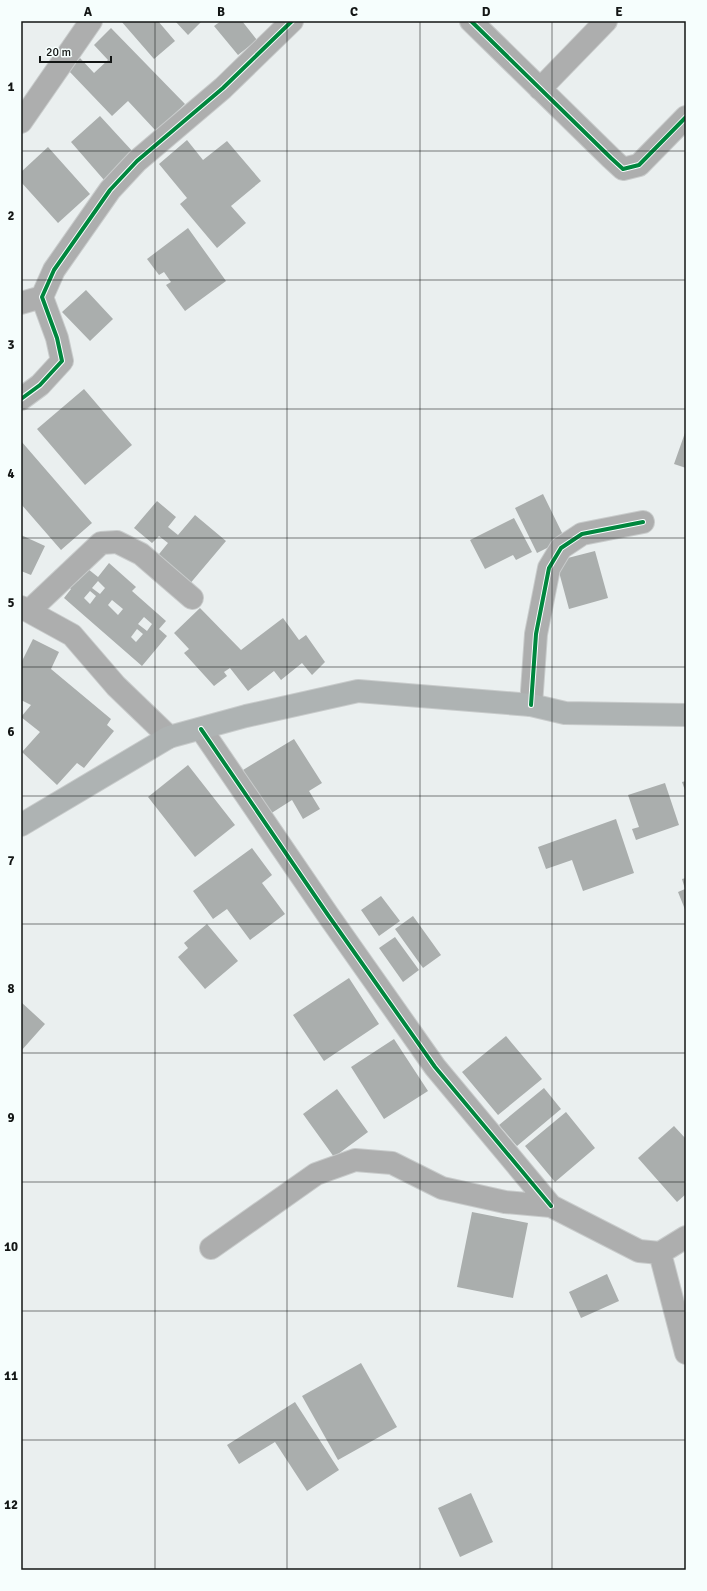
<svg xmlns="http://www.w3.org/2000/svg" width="707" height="1591" font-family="Signika,sans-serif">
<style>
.building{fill:#aaaead;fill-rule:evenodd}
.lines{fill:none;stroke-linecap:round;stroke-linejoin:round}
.minor-casing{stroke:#c8cbcb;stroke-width:24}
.major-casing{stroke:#c8cbcb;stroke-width:24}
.minor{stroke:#adaeae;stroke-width:22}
.major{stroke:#aeb3b3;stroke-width:22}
.cycleway-casing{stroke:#f6fefd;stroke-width:6}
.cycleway{stroke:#00873e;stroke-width:4}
.grid{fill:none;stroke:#131615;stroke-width:1;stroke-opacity:0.55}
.neatline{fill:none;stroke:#131615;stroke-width:1.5}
.grid-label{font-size:13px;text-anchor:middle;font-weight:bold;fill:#131615}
</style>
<rect width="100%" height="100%" fill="#eaefef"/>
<path class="building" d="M121,21h37l17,20 -21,18z
M175,21h27l-14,14z
M221,21h21l15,19 -19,15 -24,-29z
M111,28l74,76 -29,27 -28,-30 -16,15 -44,-46 12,-12 14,15 14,-13 -14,-15z
M100,116l34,37 -30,27 -33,-38z
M187,140l16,20 24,-19 34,40 -30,25 15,17 -29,25 -37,-44 7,-6 -28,-34z
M48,147l42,47 -32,29 -37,-41v-10z
M188,228l38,53 -41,30 -19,-26 5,-3 -7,-10 -5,3 -12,-16z
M86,290l27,29 -23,22 -28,-29z
M84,389l48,56 -47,40 -48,-56z
M686,430v38l-12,-4z
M21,441l71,82 -31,27 -40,-46z
M543,494l22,45 -28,14 -22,-45z
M157,501l19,16 -8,10 10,8 17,-20 31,26 -38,45 -33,-27 13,-16 -9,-7 -7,7 -18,-15z
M514,518l18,34 -16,8 -3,-5 -28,14 -15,-29z
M21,535l24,11 -14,29 -10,-4z
M595,551l13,47 -39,11 -13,-48z
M109,563l27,24 -4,4 34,30 -7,8 8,7 -25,30 -78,-68 7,-9 -3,-2 8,-8 2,2 10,-12 10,8zM98,581l7,7 -5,6 -8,-6zM90,591l6,5 -6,8 -6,-6zM112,600l11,9 -5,6 -10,-10zM144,617l8,7 -5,7 -9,-7zM137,629l6,5 -7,8 -5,-5z
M200,608l41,42 42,-32 16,22 7,-5 19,27 -13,13 -10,-12 -21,17 -7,-9 -26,20 -18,-23 -6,4 3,4 -13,10 -30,-33 5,-4 -15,-16z
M33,639l26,13 -8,17 60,50 -4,6 7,6 -30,37 -7,-5 -20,22 -35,-33 18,-20 -19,-15 10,-12 -10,-5v-37z
M294,739l28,44 -13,8 11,18 -17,10 -11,-19 -22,14 -27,-44z
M188,765l47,60 -40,32 -47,-60z
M686,781v12l-4,-11z
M665,783l14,42 -43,15 -4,-11 7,-2 -11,-32z
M616,819l18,54 -51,18 -11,-31 -26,9 -8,-22z
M252,848l20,27 -10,8 23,31 -35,26 -23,-31 -14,10 -20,-28z
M686,878v34l-8,-20 7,-3 -3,-10z
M381,896l19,25 -21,15 -18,-26z
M413,916l28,39 -18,13 -28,-39z
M207,924l31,37 -33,28 -27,-32 10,-9 -4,-5z
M395,937l24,33 -16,12 -24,-34z
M349,978l30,46 -55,37 -31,-46z
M21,1002l24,22 -24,27z
M506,1036l36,43 -44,36 -36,-43z
M394,1039l34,52 -44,28 -33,-52z
M544,1088l17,21 -44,37 -18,-21z
M337,1089l31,43 -34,25 -31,-43z
M566,1112l29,36 -40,34 -30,-36z
M674,1126l12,13v55l-9,8 -39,-44z
M472,1212l56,11 -15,75 -56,-11z
M607,1274l12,27 -38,17 -12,-26z
M361,1363l36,64 -59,33 -36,-64z
M295,1402l44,68 -32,21 -32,-49 -36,22 -12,-19z
M471,1493l22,49 -33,15 -22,-49z"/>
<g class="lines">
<g class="minor-casing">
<path id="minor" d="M471,21l140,137 12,11 16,-4 47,-48
M540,89l66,-68
M21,122l70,-101
M21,303l21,-6
M21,399l19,-14 22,-24 -5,-23 -15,-41 12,-27 56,-80 27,-29 86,-73 69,-67
M21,607l51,28 44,51 53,51
M29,611l72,-68 16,-1 24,12 51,44
M531,705l5,-71 13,-66 12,-20 21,-14 61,-12
M201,729l127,186 107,152 116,139
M211,1248l105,-74 39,-14 37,3 50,25 63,14 46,4 88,45 21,2 26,-16
M660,1253l26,100"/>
</g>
<g class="major-casing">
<path id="major" d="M21,825l148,-88 77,-21 112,-25 173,14 34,8 121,2"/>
</g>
<use href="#minor" class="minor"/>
<use href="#major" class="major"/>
<g class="cycleway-casing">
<path id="cycleway" d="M471,21l140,137 12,11 16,-4 47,-48
M21,399l19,-14 22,-24 -5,-23 -15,-41 12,-27 56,-80 27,-29 86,-73 69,-67
M531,705l5,-71 13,-66 12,-20 21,-14 61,-12
M201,729l127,186 107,152 116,139"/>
</g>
<use href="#cycleway" class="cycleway"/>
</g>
<path class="grid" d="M155,21v1549M287,21v1549M420,21v1549M552,21v1549M21,151h665M21,280h665M21,409h665M21,538h665M21,667h665M21,796h665M21,924h665M21,1053h665M21,1182h665M21,1311h665M21,1440h665"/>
<rect width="707" height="1591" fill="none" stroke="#f6fefd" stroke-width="44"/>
<path d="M40 56v6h71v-6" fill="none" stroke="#131615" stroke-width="2"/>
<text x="46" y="56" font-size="12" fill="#131615" stroke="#f6fefd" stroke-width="3" paint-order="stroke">20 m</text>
<rect x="22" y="22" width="663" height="1547" class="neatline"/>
<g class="grid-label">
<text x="88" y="16">A</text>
<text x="221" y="16">B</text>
<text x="354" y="16">C</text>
<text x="486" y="16">D</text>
<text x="619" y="16">E</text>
<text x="11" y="91">1</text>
<text x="11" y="220">2</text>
<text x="11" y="349">3</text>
<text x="11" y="478">4</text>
<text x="11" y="607">5</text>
<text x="11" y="736">6</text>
<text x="11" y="865">7</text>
<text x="11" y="993">8</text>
<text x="11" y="1122">9</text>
<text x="11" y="1251">10</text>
<text x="11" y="1380">11</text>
<text x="11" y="1509">12</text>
</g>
</svg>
